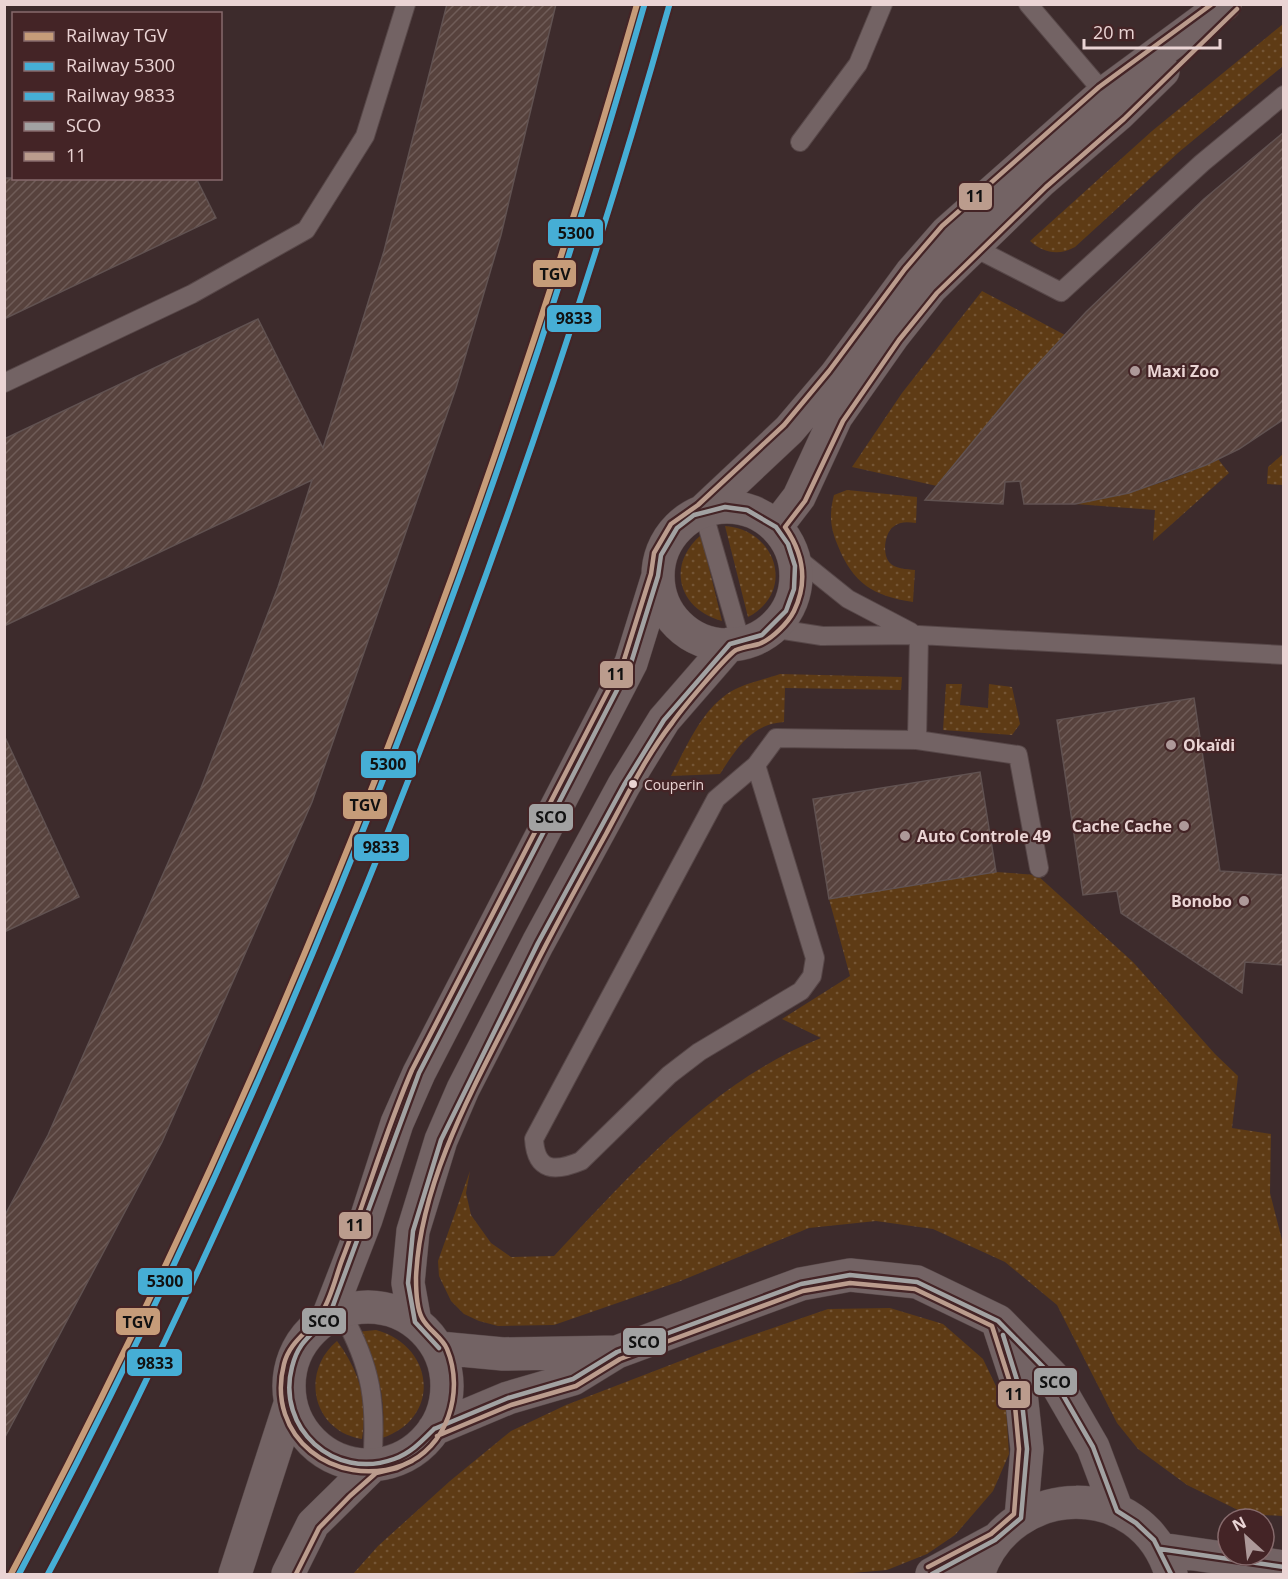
<svg xmlns="http://www.w3.org/2000/svg" width="1288" height="1579" font-family="'Open Sans',sans-serif">
<style>
.grass{fill:url(#grass-dots)}
.building{fill:url(#building-hatch);stroke:#615251;stroke-width:1.5}
.lines{fill:none;stroke-linecap:round;stroke-linejoin:round}
.lane-casing{stroke:#574748;stroke-width:20}
.secondary-casing{stroke:#574748;stroke-width:34}
.lane{stroke:#736364;stroke-width:18}
.secondary{stroke:#736364;stroke-width:33}
.bus-1-casing{stroke:#442426;stroke-width:9}
.bus-2-casing{stroke:#442426;stroke-width:9}
.bus-1{stroke:#a2a2a2;stroke-width:4.5}
.bus-2{stroke:#bb9c8d;stroke-width:4.5}
.rail-1-casing{stroke:#442426;stroke-width:10}
.rail-2-casing{stroke:#442426;stroke-width:10}
.rail-3-casing{stroke:#442426;stroke-width:10}
.rail-1{stroke:#c69c79;stroke-width:6}
.rail-2{stroke:#46aed5;stroke-width:6}
.rail-3{stroke:#46aed5;stroke-width:6}
.poi-dot{fill:#ad9999;stroke:#442426;stroke-width:2}
.bus-dot{fill:#ead4d4;stroke:#442426;stroke-width:2}
.labels{text-anchor:middle;dominant-baseline:central;stroke-width:4.5;stroke-linejoin:round;paint-order:stroke}
.bus-label{font-size:14px;fill:#ead4d4;stroke:#442426;text-anchor:start}
.poi-label{font-size:16px;font-weight:bold;fill:#ead4d4;stroke:#442426;text-anchor:start}
.line-badge{stroke:#442426;stroke-width:2}
.pale-badge-label{font-size:16px;text-anchor:middle;font-weight:bold;fill:#111}
</style>
<defs>
<pattern id="grass-dots" width="8" height="8" patternUnits="userSpaceOnUse" patternTransform="scale(1.5)"><rect width="8" height="8" fill="#5e3b15"/><path d="M2 2h.1M6 6h.1" fill="none" stroke="#755636" stroke-width="1.8" stroke-linecap="round"/></pattern>
<pattern id="building-hatch" width="6" height="6" patternUnits="userSpaceOnUse" patternTransform="scale(1.5)"><rect width="6" height="6" fill="#57423d"/><path d="M-1 1l2-2M0 6l6-6M5 7l2-2" fill="none" stroke="#6f5c58"/></pattern>
</defs>
<rect width="100%" height="100%" fill="#3d2b2c"/>
<path class="grass" d="M1283,24v42l-104,86 -104,95c-16,9 -32,6 -45,-6l122,-110z
M982,291l83,44 -128,151 -85,-19 50,-74z
M1283,454v31l-16,-1 1,-17z
M1218,459l11,14 -76,68 2,-31 -80,-6c50,-9 97,-22 143,-45z
M847,490l70,7 -1,26c-8,-1 -16,-2 -23,4 -8,6 -11,26 -4,35 5,7 18,7 26,8l-2,32c-40,-6 -60,-19 -75,-56 -8,-19 -9,-31 -4,-51z
M725,526c52,4 71,66 23,91z
M701,535l21,86c-44,-12 -56,-56 -21,-86z
M780,674l122,3 -1,13 -116,-2 -1,34c-33,2 -48,27 -64,52l-49,2c15,-28 29,-63 56,-82 14,-10 36,-14 53,-20z
M946,684h16l-2,21 28,3 1,-24 23,3 8,37 -8,11 -69,-5z
M996,872l41,3 96,87 82,92 23,22 -6,52 39,6 -1,59 14,55 -1,268 -37,-2 -59,-29 -49,-36 -21,-26 -60,-118 -52,-43 -72,-33 -57,-8 -67,7 -131,54 -124,43 -56,1 -19,-5 -15,-7 -13,-13 -12,-25 -1,-15 32,-90 -4,22 5,22 20,28 20,14 43,-1c79,-84 157,-174 267,-218l-39,-19 68,-43 -21,-77z
M890,1308l53,16 40,35 23,48 3,47 -16,37 -38,44 -28,19 -40,16 -46,4h-488l25,-28 72,-65 61,-50 55,-26 143,-55 119,-41z
M376,1330c59,16 66,88 6,108 5,-41 -4,-72 -26,-106z
M337,1341c23,31 31,60 25,98 -50,-8 -62,-67 -25,-98z"/>
<path class="building" d="M447,4h109l-55,231 -45,153 -144,414 -150,340 -158,297v-222l44,-82 153,-347 77,-201 34,-107 -308,146v-187l254,-120 65,129 61,-197z
M1284,132v287l-45,30 -33,16 -77,28 -54,11h-51l-4,-23 -15,1 -2,22 -78,-4 101,-123 60,-65 118,-113z
M4,178h192l20,40 -212,101z
M1194,698l26,173 64,4v90l-39,-3 -3,31 -121,-80 -4,-22 -34,4 -26,-175z
M4,735l75,162 -75,35z
M980,772l16,100 -167,27 -16,-100z"/>
<g class="lines">
<g class="lane-casing">
<path id="lane" d="M1028,4l76,89
M800,142l58,-78 25,-60
M973,247l88,45 141,-129 82,-68
M4,383l188,-89 114,-64 59,-94 41,-132
M703,511l38,132
M792,554l56,45 63,33
M771,628l51,8 97,-1 365,20
M917,740l101,15 21,113
M756,765l59,193 -3,18 -11,15 -102,61 -30,23 -88,86c-26,11 -45,11 -47,-22l182,-340 40,-34 20,-27 141,2 2,-105
M341,1312c31,55 36,91 31,154"/>
</g>
<g class="secondary-casing">
<path id="secondary" d="M658 576a69 69 0 1 1 138 0a69 69 0 1 1-138 0Z
M703,511l86,-81 46,-54 76,-103 36,-41 157,-139 121,-89
M776,527l23,-30 37,-80 57,-81 38,-48 110,-107 78,-67 44,-43
M289 1386a79 79 0 1 1 158 0a79 79 0 1 1-158 0Z
M328,1317l38,-98 31,-96 22,-50 212,-410 27,-87
M415,1322l-7,-39 5,-52 28,-91 22,-51 75,-146 86,-158 40,-65 66,-76
M999,1326l22,67 6,56 -6,69
M439,1348l64,6 114,-2
M434,1429l74,-31 65,-19 44,-27 184,-68 49,-9 67,7 81,39 54,55 41,71 24,64
M1160,1549l124,18
M235,1574l55,-170
M288,1574l25,-50 59,-58
M932,1574l63,-34
M978,1574c32,-94 164,-97 193,0"/>
</g>
<use href="#lane" class="lane"/>
<use href="#secondary" class="secondary"/>
<g class="bus-1-casing">
<path id="bus-1" d="M434,1429c-12,12 -23,24 -40,30 -60,22 -118,-31 -102,-92 8,-32 26,-33 39,-56l88,-238 212,-410 27,-87 3,-21 16,-27 17,-13 31,-8 22,3 29,17 12,17 7,22 -1,23 -8,22 -24,24 -32,9 -66,76 -40,65 -86,158 -97,197 -28,91 -5,52 7,39 24,26
M434,1429l74,-31 65,-19 44,-27 184,-68 49,-9 67,7 81,39 54,55 41,71 24,64 19,12 18,17 17,34
M1160,1549l124,18
M932,1574l63,-34 26,-22 6,-69 -6,-56 -18,-58"/>
</g>
<g class="bus-2-casing">
<path id="bus-2" d="M1212,4l-113,83 -157,139 -37,43 -76,102 -45,54 -86,80 -27,19 -17,29 -3,21 -27,86 -212,410c-27,62 -45,126 -70,190 -6,16 -11,38 -20,52 -12,20 -32,28 -38,52 -19,73 51,126 119,101 44,-17 62,-73 44,-116 -5,-12 -19,-19 -25,-31 -5,-9 -6,-29 -6,-40 4,-107 71,-213 117,-308 23,-46 48,-91 73,-136 20,-37 40,-78 66,-111 9,-13 54,-67 64,-73 7,-3 16,-4 23,-6 13,-5 29,-21 35,-33 14,-29 9,-58 -9,-84l20,-26 38,-80 56,-81 38,-47 109,-106 78,-68 113,-110
M437,1436l74,-31 65,-19 44,-27 183,-68 47,-8 65,6 77,37 22,69 5,54 -5,65 -23,20 -63,33
M296,1574l23,-46 31,-32 26,-23 21,-5 15,-7"/>
</g>
<use href="#bus-1" class="bus-1"/>
<use href="#bus-2" class="bus-2"/>
<g class="rail-1-casing">
<path id="rail-1" d="M11,1574c264,-499 471,-1027 626,-1570"/>
</g>
<g class="rail-2-casing">
<path id="rail-2" d="M19,1574c264,-498 470,-1026 625,-1568"/>
</g>
<g class="rail-3-casing">
<path id="rail-3" d="M48,1574c88,-165 166,-334 241,-506 152,-348 277,-696 380,-1062"/>
</g>
<use href="#rail-1" class="rail-1"/>
<use href="#rail-2" class="rail-2"/>
<use href="#rail-3" class="rail-3"/>
</g>
<g class="poi-dot">
<circle cx="1135" cy="371" r="6"/>
<circle cx="1171" cy="745" r="6"/>
<circle cx="1184" cy="826" r="6"/>
<circle cx="905" cy="836" r="6"/>
<circle cx="1244" cy="901" r="6"/>
</g>
<circle class="bus-dot" cx="633" cy="784" r="5"/>
<g class="labels">
<g class="bus-label">
<text x="644" y="784">Couperin</text>
</g>
<g class="poi-label">
<text x="1147" y="371">Maxi Zoo</text>
<text x="1183" y="745">Okaïdi</text>
<text x="1172" y="826" text-anchor="end">Cache Cache</text>
<text x="917" y="836">Auto Controle 49</text>
<text x="1232" y="901" text-anchor="end">Bonobo</text>
</g>
</g>
<g class="line-badge">
<rect x="958" y="182" width="35" height="29" rx="6" fill="#bb9c8d"/>
<rect x="547" y="218" width="57" height="29" rx="6" fill="#46aed5"/>
<rect x="532" y="259" width="45" height="29" rx="6" fill="#c69c79"/>
<rect x="546" y="304" width="56" height="29" rx="6" fill="#46aed5"/>
<rect x="599" y="660" width="35" height="29" rx="6" fill="#bb9c8d"/>
<rect x="360" y="750" width="57" height="29" rx="6" fill="#46aed5"/>
<rect x="342" y="791" width="46" height="29" rx="6" fill="#c69c79"/>
<rect x="528" y="803" width="46" height="29" rx="6" fill="#a2a2a2"/>
<rect x="353" y="833" width="57" height="29" rx="6" fill="#46aed5"/>
<rect x="338" y="1211" width="34" height="29" rx="6" fill="#bb9c8d"/>
<rect x="137" y="1267" width="56" height="29" rx="6" fill="#46aed5"/>
<rect x="301" y="1307" width="46" height="28" rx="6" fill="#a2a2a2"/>
<rect x="115" y="1307" width="46" height="29" rx="6" fill="#c69c79"/>
<rect x="622" y="1327" width="45" height="29" rx="6" fill="#a2a2a2"/>
<rect x="126" y="1348" width="57" height="29" rx="6" fill="#46aed5"/>
<rect x="1033" y="1367" width="45" height="29" rx="6" fill="#a2a2a2"/>
<rect x="997" y="1380" width="34" height="29" rx="6" fill="#bb9c8d"/>
</g>
<g class="pale-badge-label">
<text x="975" y="202">11</text>
<text x="576" y="239">5300</text>
<text x="555" y="280">TGV</text>
<text x="574" y="324">9833</text>
<text x="616" y="680">11</text>
<text x="388" y="770">5300</text>
<text x="365" y="811">TGV</text>
<text x="551" y="823">SCO</text>
<text x="381" y="853">9833</text>
<text x="355" y="1231">11</text>
<text x="165" y="1287">5300</text>
<text x="324" y="1327">SCO</text>
<text x="138" y="1328">TGV</text>
<text x="644" y="1348">SCO</text>
<text x="155" y="1369">9833</text>
<text x="1055" y="1388">SCO</text>
<text x="1014" y="1400">11</text>
</g>
<rect width="1288" height="1579" fill="none" stroke="#ead4d4" stroke-width="12"/>
<rect x="12" y="12" width="210" height="168" fill="#442426" stroke="#866a6c" stroke-width="1.5"/>
<rect x="24" y="32" width="30" height="9" fill="#c69c79" stroke="#866a6c" stroke-width="1.5"/>
<text x="66" y="42" font-size="18" fill="#ead4d4">Railway TGV</text>
<rect x="24" y="62" width="30" height="9" fill="#46aed5" stroke="#866a6c" stroke-width="1.5"/>
<text x="66" y="72" font-size="18" fill="#ead4d4">Railway 5300</text>
<rect x="24" y="92" width="30" height="9" fill="#46aed5" stroke="#866a6c" stroke-width="1.5"/>
<text x="66" y="102" font-size="18" fill="#ead4d4">Railway 9833</text>
<rect x="24" y="122" width="30" height="9" fill="#a2a2a2" stroke="#866a6c" stroke-width="1.5"/>
<text x="66" y="132" font-size="18" fill="#ead4d4">SCO</text>
<rect x="24" y="152" width="30" height="9" fill="#bb9c8d" stroke="#866a6c" stroke-width="1.5"/>
<text x="66" y="162" font-size="18" fill="#ead4d4">11</text>
<g transform="translate(1246 1537) rotate(333)"><circle r="28" fill="#442426" stroke="#866a6c" stroke-width="1.5"/>
<path d="M0-4.5L10 22L0 15L-10 22Z" fill="#ad9999"/>
<text y="-9" font-size="16" font-weight="bold" text-anchor="middle" fill="#ead4d4">N</text>
</g>
<path d="M1084 39v9h136v-9" fill="none" stroke="#ead4d4" stroke-width="3"/>
<text x="1093" y="39" font-size="18" fill="#ead4d4" stroke="#442426" stroke-width="4.5" paint-order="stroke">20 m</text>
</svg>
